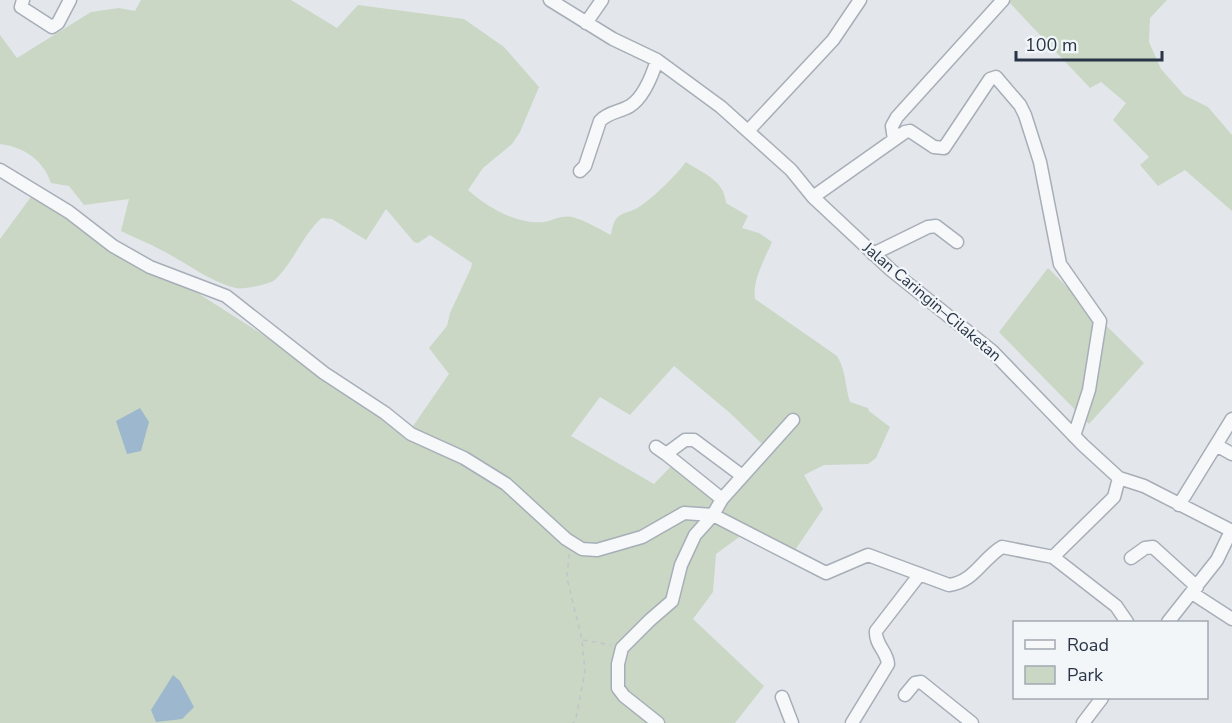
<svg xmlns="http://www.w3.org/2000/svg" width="1232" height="723" font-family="'Nunito Sans',sans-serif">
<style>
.green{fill:#c9d7c4;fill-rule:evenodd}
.water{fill:#9cb7ce}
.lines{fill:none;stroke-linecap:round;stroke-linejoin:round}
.minor-casing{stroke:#a7aeb7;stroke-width:15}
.path{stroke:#c1c5cb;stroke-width:1.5;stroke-dasharray:4.5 4.5;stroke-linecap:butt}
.minor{stroke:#f6f8fa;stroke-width:12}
.labels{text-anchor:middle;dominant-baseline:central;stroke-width:4.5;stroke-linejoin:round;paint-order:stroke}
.street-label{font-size:16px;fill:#293546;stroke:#f3f6f9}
</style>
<rect width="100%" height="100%" fill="#e3e7ec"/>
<path class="green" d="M141,0h150l46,28 21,-23 106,14 40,28 35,40 -19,45 -8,12 -29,24 -15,22c19,17 49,35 76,32 10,-2 18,-7 28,-5 13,3 27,12 39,18 4,-27 14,-18 31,-30 12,-8 35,-31 44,-43 18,12 38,18 40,41l22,13 -6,12 17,5 13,9c-7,16 -20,39 -17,57l82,57c9,14 8,31 13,46l18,6 1,3 21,16 -14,31 -8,6 -44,1 -20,10 19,34 -30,44 -47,-21 -30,22 -3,38 -20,27 71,67 -29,37h-735v-484l36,-49 375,239 38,-55 -20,-26 18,-22 3,-13 21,-45 1,-5 -42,-28 -12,8 -4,-1 -28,-33 -20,31 -34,-21 -10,-1c-17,13 -29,45 -47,62 -5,4 -33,10 -39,8 -26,-6 -49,-25 -73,-37 -14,-8 -28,-13 -42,-20l8,-32 -45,6 -15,-19 -18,-3c-8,-23 -27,-36 -51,-39v-109l17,23 74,-46 28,-4 16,3zM674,366l56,47 32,31 10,-5 -54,60 -42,-38 -22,23 -83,-48 29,-39 30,18z
M1011,0h156l-17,18 -1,24 12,27 23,26 24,12 24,28v76l-47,-41 -27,16 -18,-21 9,-8 -36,-37 13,-17 -25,-21 -11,6 -81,-86z
M1048,268l96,95 -55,61 -90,-92z"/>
<path class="water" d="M140,408l9,14 -8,29 -14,3 -11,-33z
M173,675l7,6 14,26 -12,12 -26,3 -5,-12z"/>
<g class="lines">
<g class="minor-casing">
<path id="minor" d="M23,0l-2,7 31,20 6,-4 12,-23
M550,0l63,39 44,21 64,47 70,63 22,27 78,73 101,81 91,94 36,33 25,8 88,45
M586,23l16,-23
M748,131l85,-91 27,-40
M894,139l-2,-13 5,-9 106,-117
M0,170l69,42 44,34 37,21 76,29 98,77 61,40 26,21 53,24 42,26 60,55 16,10 15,1 45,-13 42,-24 29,2 113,58 42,-18 81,30c25,-3 33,-26 53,-38l51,10
M580,171l5,-5 15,-45c8,-9 20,-9 30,-15 14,-9 22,-30 27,-46
M813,197l92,-65 5,-1 24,16 10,1 46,-69 6,-2 24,28 5,10 15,47 20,102 40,57 -11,69 -15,46
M873,254l55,-27 8,-1 21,16
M1216,445l16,9
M656,447l10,7 19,-14h9l47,35
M666,454l56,45
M1119,478l-5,19 -61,60 63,49 11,16
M1179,505l53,-86
M1131,558l14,-10 8,-1 44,40
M1192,593l40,26
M1168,622l49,-62 14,-29
M905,695l10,-12 6,-1 51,41
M782,697l10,26
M658,723l-34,-27 -6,-8v-24l4,-16 28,-28 22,-19 9,-36 14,-30 18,-20 9,-16 71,-79
M852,723l36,-59c-1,-13 -13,-19 -12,-33l44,-57
M1083,723l19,-25"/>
</g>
<path class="path" d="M569,554l-2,24 15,62 3,31 -9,47 -3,5
M583,640l28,5"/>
<use href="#minor" class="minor"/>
</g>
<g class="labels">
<g class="street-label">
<text transform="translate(932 302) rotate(40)">Jalan Caringin–Cilaketan</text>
</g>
</g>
<rect x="1013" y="621" width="195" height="78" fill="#f3f6f9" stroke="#a2a9b1" stroke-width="1.5"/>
<rect x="1025" y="640" width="30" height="9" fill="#f6f8fa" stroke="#a2a9b1" stroke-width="1.5"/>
<text x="1067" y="651" font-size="18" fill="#293546">Road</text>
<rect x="1025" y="666" width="30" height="18" fill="#c9d7c4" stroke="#a2a9b1" stroke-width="1.5"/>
<text x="1067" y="681" font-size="18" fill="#293546">Park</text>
<path d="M1016 51v9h146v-9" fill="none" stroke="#293546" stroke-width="3"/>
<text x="1025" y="51" font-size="18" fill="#293546" stroke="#f3f6f9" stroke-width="4.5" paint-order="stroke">100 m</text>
</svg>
